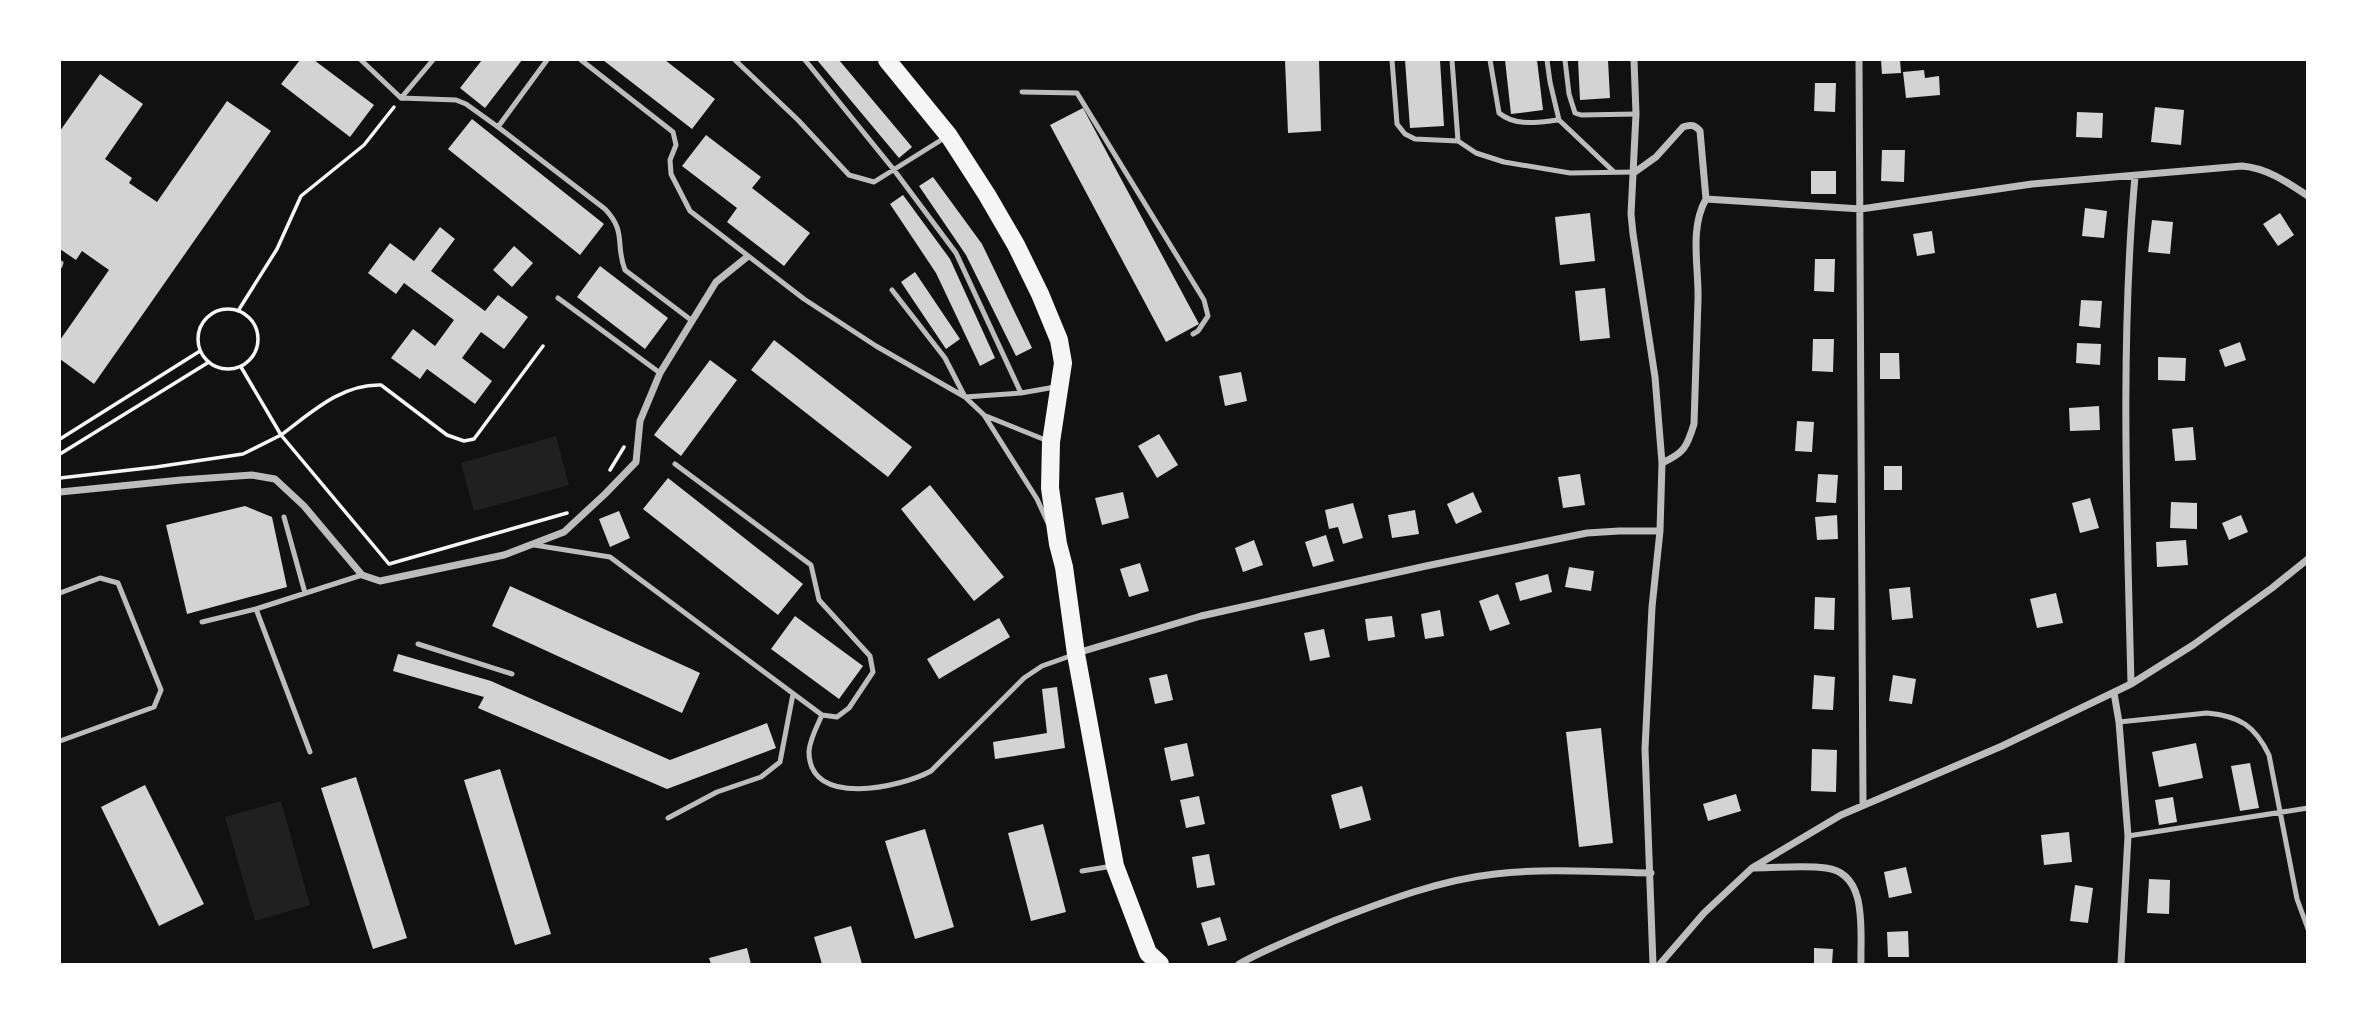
<svg xmlns="http://www.w3.org/2000/svg" width="2367" height="1024" font-family="'Roboto Condensed',sans-serif">
<style>
.green{fill:#202020}
.building{fill:#d3d3d3}
.lines{fill:none;stroke-linecap:round;stroke-linejoin:round}
.path{stroke:#f5f5f5;stroke-width:3.5}
.service{stroke:#bcbcbc;stroke-width:5}
.minor{stroke:#bcbcbc;stroke-width:7}
.primary{stroke:#f5f5f5;stroke-width:18}
</style>
<rect width="100%" height="100%" fill="#111"/>
<path class="green" d="M556,436l13,49 -95,26 -13,-48z
M281,801l29,104 -55,16 -30,-104z"/>
<path class="building" d="M300,60h14l60,45 -24,32 -69,-53z
M482,60h40l-37,48 -25,-20z
M603,60h62l50,39 -23,30z
M817,60h22l73,87 -13,11z
M1285,60h34l2,71 -33,2z
M1405,60h35l4,66 -34,2z
M1505,60h32l6,50 -32,4z
M1578,60h30l2,38 -30,2z
M1881,60h19l1,13 -19,1z
M1924,70l1,8 14,-2 1,19 -34,3 -3,-26z
M100,74l43,30 -38,55 27,19 -3,5 28,19 70,-101 44,30 -177,253 -34,-25v-19l49,-70 -27,-19 -6,9 -16,-11v-118z
M1815,83h21l-1,29 -21,-1z
M2155,107l29,3 -3,35 -30,-3z
M1083,108l116,216 -33,18 -116,-217z
M2077,112l26,1 -1,25 -26,-1z
M472,119l132,105 -24,31 -132,-106z
M706,135l55,42 -9,11 58,45 -26,33 -57,-44 10,-14 -55,-42z
M1882,150h23l-1,32 -23,-1z
M1811,171h25v23h-25z
M933,177l49,67 50,104 -16,8 -50,-101 -47,-69z
M903,195l47,64 45,99 -15,8 -44,-93 -46,-69z
M2085,208l22,3 -3,27 -22,-2z
M1590,213l5,48 -35,4 -5,-48z
M2280,213l14,22 -16,11 -15,-22z
M2152,220l21,2 -3,32 -22,-2z
M440,227l15,12 -24,32 54,40 13,-16 30,22 -24,32 -23,-17 -19,26 30,23 -17,23 -48,-35 -7,10 -29,-21 22,-29 22,17 19,-26 -50,-37 -8,11 -28,-21 22,-30 24,18z
M1932,231l3,22 -18,3 -4,-22z
M514,246l19,17 -21,24 -19,-17z
M1815,259h20l-1,33 -20,-1z
M600,266l68,52 -23,31 -68,-52z
M915,272l45,67 -14,10 -45,-67z
M1605,288l5,50 -30,3 -5,-50z
M2081,300l21,1 -2,27 -21,-2z
M1813,339h21l-1,33 -21,-1z
M774,340l138,107 -24,30 -137,-107z
M2240,342l6,18 -21,7 -6,-17z
M2077,343l24,1 -1,21 -24,-2z
M1880,353h19l1,26h-20z
M2158,357l28,1 -1,23 -27,-1z
M710,360l27,20 -56,76 -27,-21z
M1241,372l6,29 -22,5 -6,-30z
M2099,406l1,24 -30,1 -1,-23z
M1797,421l17,1 -2,30 -17,-1z
M2193,427l3,33 -21,1 -3,-32z
M1159,434l19,31 -21,13 -19,-32z
M1884,466h18v24h-18z
M1580,474l5,31 -22,3 -5,-31z
M1818,474l20,1 -2,28 -20,-1z
M668,478l135,106 -25,31 -135,-106z
M930,485l74,92 -30,24 -73,-92z
M1123,492l6,26 -27,7 -7,-27z
M1473,492l9,20 -26,12 -9,-20z
M2090,498l9,30 -19,5 -8,-30z
M2171,502l26,1v26l-27,-1z
M1353,503l10,35 -20,6 -5,-17 -9,2 -4,-19z
M245,506l27,11 15,70 -100,27 -21,-89z
M1415,510l4,24 -27,4 -4,-23z
M619,511l11,27 -20,9 -11,-28z
M1837,515l1,24 -21,1 -2,-23z
M2241,515l7,17 -19,8 -7,-17z
M1326,535l8,26 -21,6 -8,-25z
M1254,540l9,25 -20,7 -8,-24z
M2186,540l2,25 -31,2 -1,-25z
M1140,563l9,28 -20,6 -9,-28z
M1569,567l25,4 -3,20 -26,-4z
M1548,574l4,18 -32,9 -5,-18z
M510,586l190,87 -18,40 -190,-87z
M1910,587l3,31 -21,2 -3,-31z
M2056,593l7,30 -26,5 -7,-29z
M1498,594l12,30 -20,7 -11,-30z
M1815,597l20,1 -1,32 -20,-1z
M1440,610l4,26 -19,3 -4,-25z
M795,616l68,50 -24,33 -68,-50z
M1392,616l3,21 -27,4 -3,-22z
M999,618l11,19 -71,42 -12,-20z
M1324,629l6,28 -20,4 -6,-28z
M398,654l93,27 179,79 97,-37 9,25 -109,41 -189,-81 6,-11 -91,-26z
M1167,674l6,26 -18,4 -6,-26z
M1814,675l21,2 -2,33 -21,-1z
M1893,675l23,4 -4,25 -23,-3z
M1057,687l8,61 -70,11 -2,-17 54,-9 -5,-44z
M1601,728l12,115 -34,4 -13,-115z
M1187,743l7,33 -23,5 -7,-33z
M2196,743l7,35 -44,9 -7,-35z
M1812,749l25,1 -1,42 -25,-1z
M2250,763l9,45 -19,3 -9,-45z
M500,769l51,165 -36,11 -51,-165z
M356,777l51,161 -34,11 -52,-161z
M145,785l59,119 -45,22 -58,-119z
M1362,786l9,34 -31,9 -9,-34z
M1736,794l5,17 -33,10 -5,-17z
M1199,796l6,28 -19,4 -6,-28z
M2173,797l4,25 -18,3 -4,-25z
M1043,824l23,88 -35,9 -23,-88z
M925,829l29,98 -39,12 -30,-98z
M2069,832l3,30 -28,3 -3,-30z
M1209,854l6,31 -18,3 -5,-31z
M1906,867l6,26 -23,5 -5,-26z
M2149,879l21,1 -1,34 -22,-1z
M2075,885l18,3 -5,35 -18,-2z
M1220,917l7,23 -19,6 -7,-23z
M851,926l11,38h-40l-8,-27z
M1908,931l1,26h-21l-1,-25z
M747,948l4,16h-40l-2,-6z
M1814,948l19,1 -1,15h-18z"/>
<g class="lines">
<path class="path" d="M198 339a30 30 0 1 1 60 0a30 30 0 1 1-60 0Z
M238,311l39,-62 24,-53 63,-51 30,-38
M543,346l-69,93 -10,2 -17,-6 -66,-50c-40,-1 -69,27 -100,50l108,129 178,-51
M60,439l140,-88
M60,454l149,-92
M610,470l14,-23
M60,478l96,-11 87,-13 38,-19 -40,-68"/>
<path class="service" d="M361,60l40,38 55,2 10,4 32,23
M547,60l-49,67 107,82c22,23 10,36 20,61l66,50
M581,60l92,72 3,13 -6,15 1,14 19,37 114,88 72,47 89,51 19,18 53,84 11,24
M735,60l63,60 51,55 25,7 72,-45
M805,60l89,110 62,83 65,140
M1392,60l5,64 8,10 10,5 43,2 18,12 28,9 66,11 65,-1
M1452,60l6,81
M1490,60l9,53c17,14 39,9 60,7l54,51
M1547,60l3,22 9,38
M1565,60l4,34 6,19 6,2 55,-1
M1022,92l55,1 127,207 4,16 -10,15 -5,3
M401,98l32,-38
M60,266l1,-3
M892,290l53,68 20,39 56,-4 34,-6
M558,298l102,75
M986,416l62,25
M284,517l21,76
M534,545l76,12 212,158 15,2 12,-9 24,-36 -3,-16 -51,-56 -8,-35 -136,-101
M60,593l40,-15 18,5 43,107 -7,17 -94,34
M256,609l54,143
M202,622l54,-13 106,-34
M418,644l94,30
M822,715c-5,11 -12,24 -13,36 -1,58 93,36 122,20l93,-93 18,-12 31,-11
M2119,722l88,-9c33,3 48,13 62,42l28,144 11,30
M668,818l49,-26 44,-15 19,-15 13,-68
M2128,836l180,-28
M1082,871l31,-5"/>
<path class="minor" d="M1634,60l2,54 -5,100 2,20 22,143 7,86 -2,68 -8,76 -7,142 8,215
M1859,60l4,745
M1635,172l21,-15 27,-30c8,-3 12,-2 17,4l6,68 155,10 171,-25 210,-18c25,2 45,16 66,30
M1662,463c22,-10 25,-16 32,-39 1,-41 3,-83 4,-124 1,-33 -9,-71 8,-101
M60,492l121,-12 71,-5 23,4 29,27 58,69 18,6 124,-26 60,-23 41,-38 31,-32 4,-41 20,-48 56,-91 31,-25
M1077,653l124,-37 225,-50 161,-33 32,-2h41
M2131,684c-4,-169 -11,-339 4,-508
M2114,693l5,29 9,114 -7,128
M1755,868c23,0 48,-3 71,0 43,5 34,65 35,96
M1239,964c31,-17 64,-30 97,-44 52,-20 104,-40 159,-46 51,-6 105,-2 156,-1
M1660,964l44,-51 48,-45 89,-53 161,-69 129,-62 62,-39 79,-57 36,-29"/>
<path class="primary" d="M887,60l62,76 38,59 29,50 24,49 19,46 4,23 -12,79 -1,46 8,56 6,23 12,87 39,212 33,87 12,11"/>
</g>
<rect width="2367" height="1024" fill="none" stroke="#ffffff" stroke-width="122"/>
</svg>
